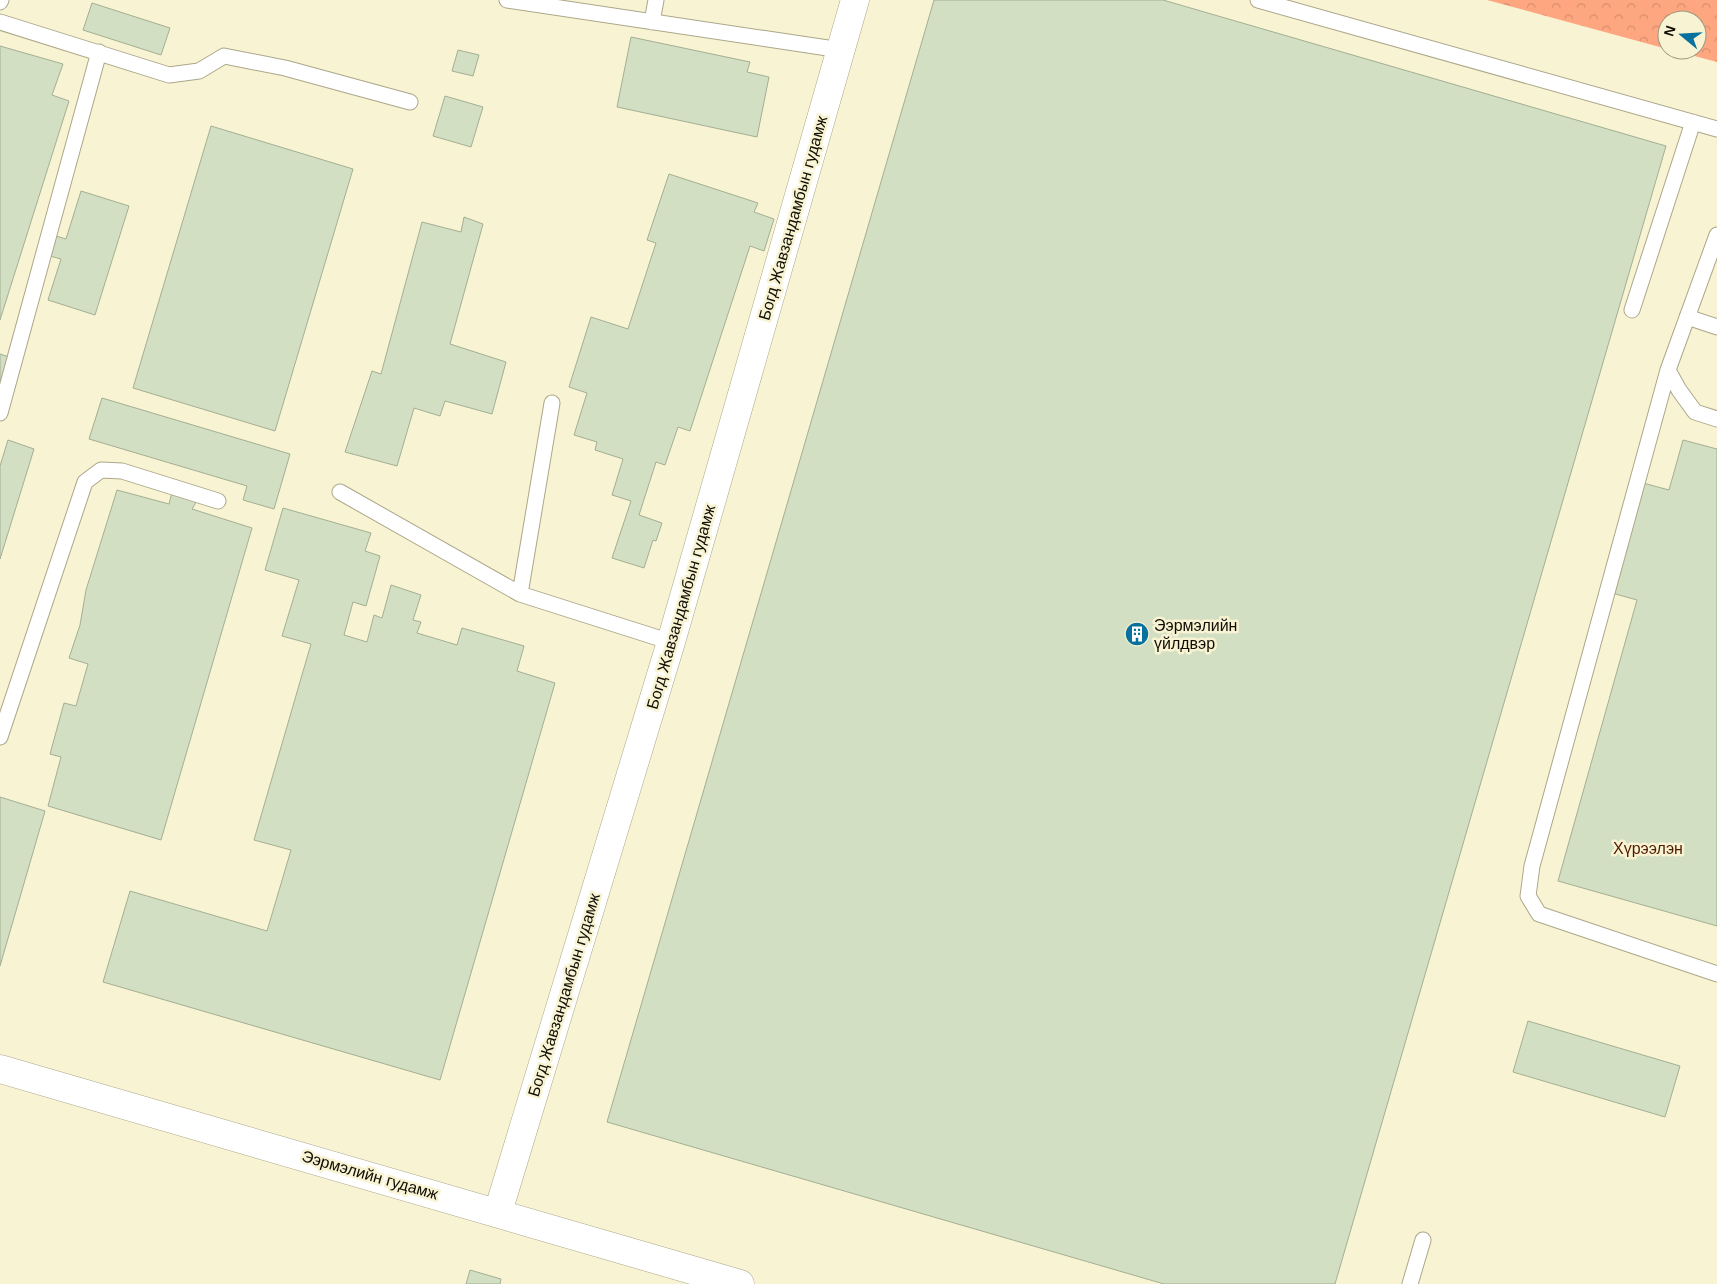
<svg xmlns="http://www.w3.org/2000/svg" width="1717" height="1284" font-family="Arial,sans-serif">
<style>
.park{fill:url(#park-crowns)}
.building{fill:#d2dfc2;stroke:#a3af93}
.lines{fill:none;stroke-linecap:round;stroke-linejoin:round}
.service-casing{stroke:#aca789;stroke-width:17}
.minor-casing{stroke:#aca789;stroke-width:29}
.service{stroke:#fff;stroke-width:15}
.minor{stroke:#fff;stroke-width:28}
.labels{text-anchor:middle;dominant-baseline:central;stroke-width:5;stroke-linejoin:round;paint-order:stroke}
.street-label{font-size:16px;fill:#0f0d04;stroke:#f8f3d3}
.poi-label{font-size:16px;fill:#0f0d04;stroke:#f8f3d3;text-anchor:start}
.park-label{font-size:16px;fill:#501b00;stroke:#f8f3d3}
</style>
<defs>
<pattern id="park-crowns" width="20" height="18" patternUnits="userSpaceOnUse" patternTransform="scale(1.25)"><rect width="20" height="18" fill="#fea67f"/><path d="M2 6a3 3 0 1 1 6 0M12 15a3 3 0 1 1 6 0" fill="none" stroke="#d88e6c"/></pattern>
</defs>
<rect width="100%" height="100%" fill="#f8f3d3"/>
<path class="park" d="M1487,0h230v62l-45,-12h25v-30h-30v29z"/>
<path class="building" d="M934,0h229l503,146 -331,1138h-171l-557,-162z
M92,3l78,25 -9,27 -78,-25z
M631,37l119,25 -3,10 22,5 -12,60 -140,-30z
M0,46l63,18 -11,31 17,6 -69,219z
M458,50l21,5 -6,21 -21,-5z
M445,96l38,11 -12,40 -38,-11z
M211,126l142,43 -78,262 -142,-43z
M669,174l89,29 -4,9 20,7 -10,32 -14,-5 -60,185 -12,-4 -13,38 -9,-3 -17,53 23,8 -6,18 -3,-1 -9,28 -32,-10 19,-57 -19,-6 11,-36 -28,-9 2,-8 -23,-7 13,-42 -18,-6 22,-70 37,12 28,-86 -9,-3z
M81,191l48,15 -34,109 -47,-15 13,-41 -11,-3 6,-20 10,3z
M464,217l19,7 -33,120 56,18 -14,52 -47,-13 -5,15 -26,-8 -17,58 -52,-14 27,-81 9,3 41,-152 39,10z
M0,354l9,3 -9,27z
M102,398l188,56 -16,55 -31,-9 4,-14 -158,-47z
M8,440l26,9 -34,110v-93z
M1683,440l34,9v477l-159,-45 79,-281 -25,-7 31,-110 26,7z
M117,490l52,14 3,-12 26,7 -6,10 60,19 -91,312 -113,-34 13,-49 -11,-3 14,-51 12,3 12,-42 -19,-6 11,-33 6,-35z
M283,508l88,25 -6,18 15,5 -14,50 -13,-4 -9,33 23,7 7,-27 8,3 9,-33 30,10 -8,25 8,2 -4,11 40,12 5,-17 62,18 -7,25 38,12 -115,397 -337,-98 27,-91 137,40 24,-81 -37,-10 57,-196 -29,-8 17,-56 -34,-10z
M0,797l45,14 -45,155z
M1528,1021l152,45 -15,51 -152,-45z
M470,1270l31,9 -1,5h-34z"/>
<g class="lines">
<g class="service-casing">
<path id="service" d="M507,0l334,50
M1258,0l459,129
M0,2l1,-2
M0,22l169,53 30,-4 25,-15 61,12 125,34
M652,22l4,-22
M1717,235l-49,135 -136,496 -4,30 11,18 178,60
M1632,310l61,-188
M1687,317l30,10
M1668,370l11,20 16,22 22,7
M552,403l-32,191 151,48
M0,413l99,-361
M340,492l180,102
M0,737l85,-255 16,-12 21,1 96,30
M1410,1284l13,-44"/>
</g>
<g class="minor-casing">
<path id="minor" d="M0,1069l740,215
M498,1212l173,-570 184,-642"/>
</g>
<use href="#service" class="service"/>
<use href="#minor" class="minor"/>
</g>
<defs>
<g id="building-disc" transform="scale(1.25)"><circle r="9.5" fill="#08719d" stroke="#f8f3d3"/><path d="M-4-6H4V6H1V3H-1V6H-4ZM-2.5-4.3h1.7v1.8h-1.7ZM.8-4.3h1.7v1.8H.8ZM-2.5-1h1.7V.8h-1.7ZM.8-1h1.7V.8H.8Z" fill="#fff"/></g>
</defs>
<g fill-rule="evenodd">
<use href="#building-disc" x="1137" y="634"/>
</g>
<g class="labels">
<g class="street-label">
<text transform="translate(793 218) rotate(-74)">Богд Жавзандамбын гудамж</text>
<text transform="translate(681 607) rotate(-74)">Богд Жавзандамбын гудамж</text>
<text transform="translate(564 995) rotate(-73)">Богд Жавзандамбын гудамж</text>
<text transform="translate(370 1175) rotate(16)">Ээрмэлийн гудамж</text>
</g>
<g class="poi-label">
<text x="1154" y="625">Ээрмэлийн<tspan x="1154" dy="18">үйлдвэр</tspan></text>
</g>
<g class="park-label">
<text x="1648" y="848">Хүрээлэн</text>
</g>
</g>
<g transform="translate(1682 35) rotate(288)"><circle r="24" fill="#f8f3d3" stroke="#9b9780"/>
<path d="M0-4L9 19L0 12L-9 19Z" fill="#08719d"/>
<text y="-8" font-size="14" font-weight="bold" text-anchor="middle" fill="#0f0d04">N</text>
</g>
</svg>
